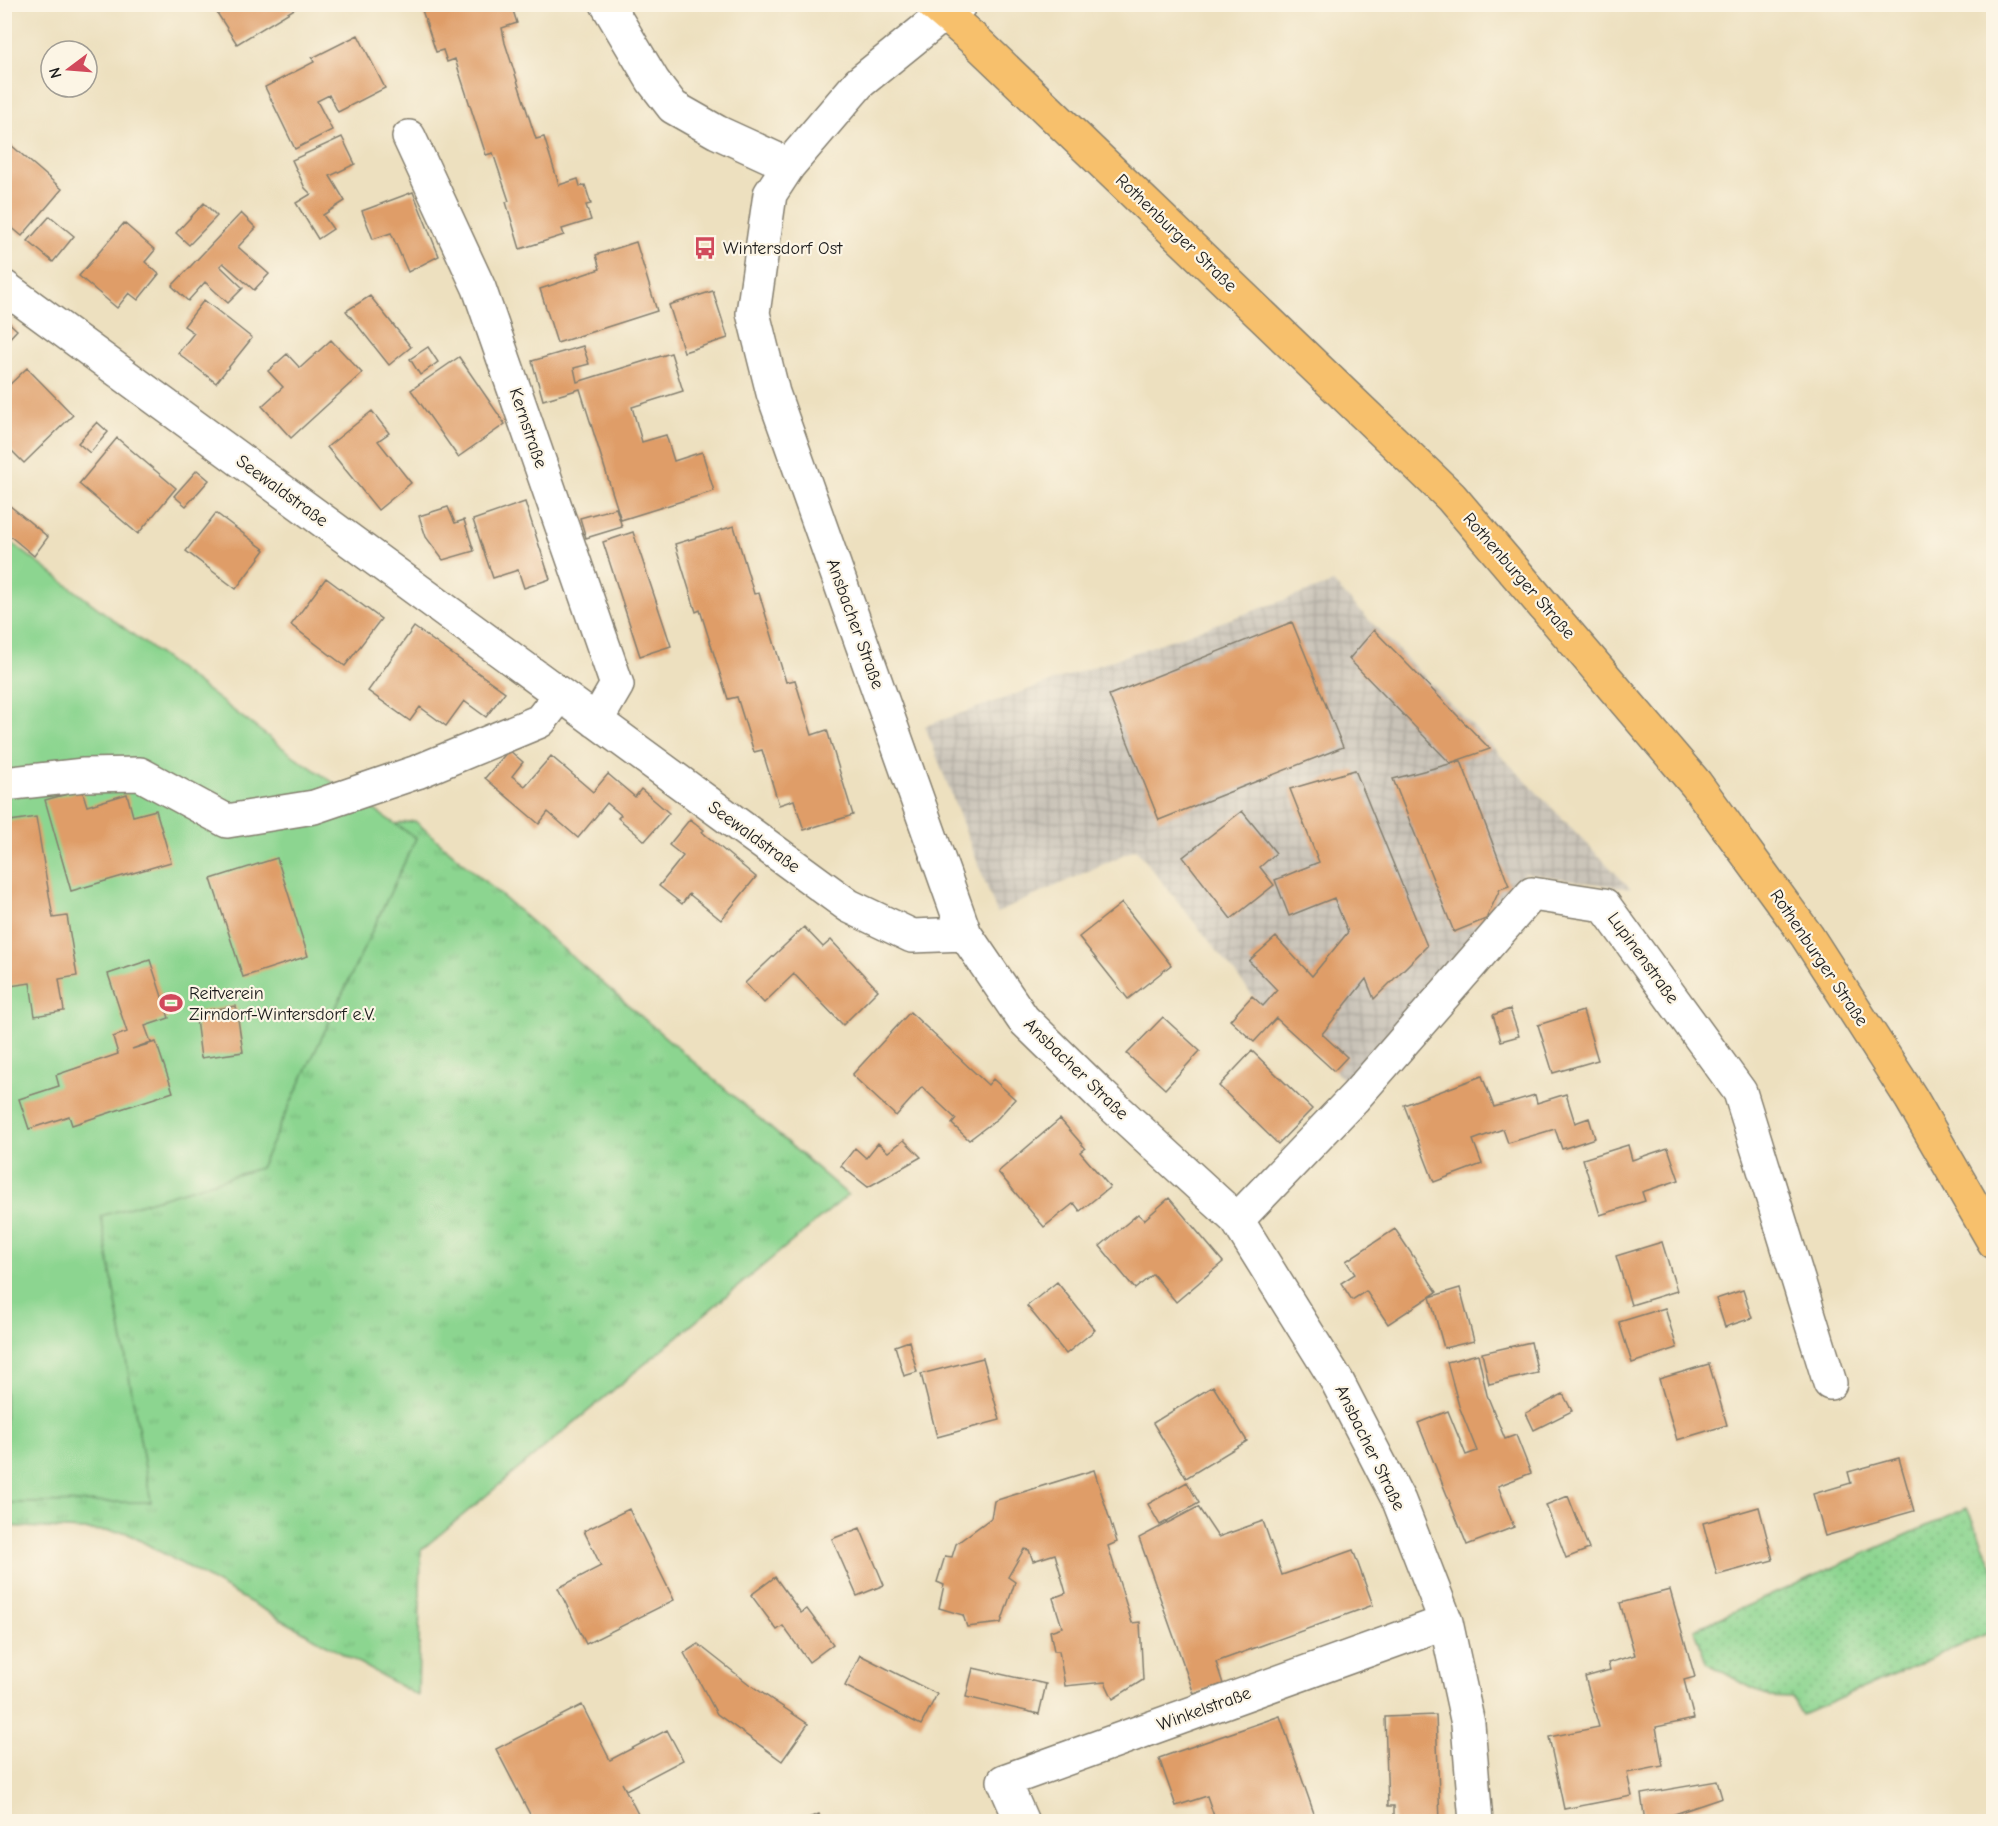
<svg xmlns="http://www.w3.org/2000/svg" width="1998" height="1826" font-family="'Comic Neue',sans-serif">
<style>
.industrial{fill:url(#industrial-grid)}
.grass{fill:url(#grass-tufts);stroke:#547856;stroke-width:1.5}
.park{fill:url(#park-dots);stroke:#547856;stroke-width:1.5}
.pitch{fill:#8cd590;stroke:#547856;stroke-width:1.5}
.building{fill:#df9d68}
.lines{fill:none;stroke-linecap:round;stroke-linejoin:round}
.minor-casing{stroke:#847e6e;stroke-width:36}
.major-casing{stroke:#847e6e;stroke-width:36}
.minor{stroke:#fff;stroke-width:33}
.major{stroke:#f7c06c;stroke-width:33}
.labels{text-anchor:middle;dominant-baseline:central;stroke-width:4.5;stroke-linejoin:round;paint-order:stroke}
.street-label{font-size:18px;fill:#1c1c1c;stroke:#fcf5e5}
.poi-label{font-size:18px;fill:#1c1c1c;stroke:#fcf5e5;text-anchor:start}
</style>
<defs>
<pattern id="industrial-grid" width="8" height="8" patternUnits="userSpaceOnUse" patternTransform="scale(1.5)"><rect width="8" height="8" fill="#c9c3b8"/><path d="M0 4h8M4 0v8" fill="none" stroke="#aca79e"/></pattern>
<pattern id="grass-tufts" width="24" height="20" patternUnits="userSpaceOnUse" patternTransform="scale(1.5)"><rect width="24" height="20" fill="#8cd590"/><path d="M3 7l-1-3M5 7V3M7 7l1-3M15 17l-1-3M17 17v-4M19 17l1-3" fill="none" stroke="#78b67c"/></pattern>
<pattern id="park-dots" width="8" height="8" patternUnits="userSpaceOnUse" patternTransform="scale(1.5)"><rect width="8" height="8" fill="#8cd590"/><path d="M2 2h.1M6 6h.1" fill="none" stroke="#78b67c" stroke-width="1.8" stroke-linecap="round"/></pattern>
</defs>
<rect width="100%" height="100%" fill="#fcf5e5"/>
<filter id="ink" filterUnits="userSpaceOnUse"><feTurbulence type="fractalNoise" baseFrequency=".0167" numOctaves="2"/><feDisplacementMap in="SourceGraphic" scale="12" xChannelSelector="R" yChannelSelector="G"/><feConvolveMatrix kernelMatrix="1 2 1 2 8 2 1 2 1" color-interpolation-filters="sRGB"/></filter>
<filter id="wash" filterUnits="userSpaceOnUse"><feTurbulence type="fractalNoise" baseFrequency=".008" numOctaves="4" result="noise"/><feDisplacementMap in="SourceGraphic" scale="24" xChannelSelector="R" yChannelSelector="G"/><feGaussianBlur stdDeviation="1.35" result="paint"/><feColorMatrix in="noise" values="0 0 0 0 0 0 0 0 0 0 0 0 0 0 0 0 0 1.4 0 .05"/><feComposite in="paint" operator="in"/></filter>
<g filter="url(#wash)">
<rect width="100%" height="100%" fill="#ede0bf"/>
<path class="industrial" d="M1333,583l298,306 -106,-16 -175,212 -97,-89 -117,-147 -139,64 -72,-187z"/>
<path class="grass" d="M415,821l433,374 -427,355 -3,146 -293,-164 -120,-6 -1,-382 391,-320z"/>
<path class="park" d="M1967,1508l26,59v64l-191,84 -10,-17 -24,-1 -62,-34 -11,-34z"/>
<path class="pitch" d="M4,537l287,217 125,84 -156,330 -159,48 50,286 -146,1z"/>
<g id="blocks">
<path class="building" d="M420,4h91l6,19 -15,5 3,15 31,96 8,-2 15,48 19,-6 2,7 5,-1 6,19 -5,1 5,15 -29,9 2,6 -44,14 -14,-47 3,-1 -16,-48 -7,2 -31,-96 -8,3 -4,-12 -7,2z
M212,5h89l-64,39z
M358,35l27,53 -47,24 -9,-17 -12,6 15,29 -37,19 -30,-62 49,-25 -2,-4z
M342,137l13,27 -25,12 15,25 -22,14 10,14 -15,10 -22,-36 15,-9 -6,-6 -13,-28z
M4,139l58,50 -40,47 -18,-15z
M413,192l26,64 -31,16 -17,-39 -18,6 -11,-28z
M204,203l13,13 -28,29 -13,-12z
M241,213l15,15 -18,19 31,27 -15,16 -31,-27 -3,3 23,22 -15,15 -23,-21 -17,19 -16,-15z
M50,216l24,20 -21,26 -25,-21z
M124,223l31,27 -10,12 14,12 -21,26 -9,-7 -12,15 -38,-32z
M636,242l21,69 -100,32 -17,-54 60,-20 -4,-14z
M713,291l15,47 -44,14 -15,-47z
M370,296l41,51 -22,18 -43,-54z
M204,300l48,38 -36,45 -38,-30 16,-20 -10,-7z
M4,318l13,12 -13,14z
M331,340l31,33 -71,65 -29,-32 21,-19 -15,-16 19,-17 13,14z
M583,346l6,18 -15,4 3,14 94,-29 12,38 -51,16 10,35 24,-7 8,26 28,-9 12,39 -93,29 -41,-131 -37,11 -11,-39z
M428,347l10,15 -18,13 -10,-16z
M459,357l46,67 -47,33 -47,-67z
M27,368l46,47 -49,48 -20,-20v-53z
M372,411l17,22 -11,8 33,42 -33,27 -51,-63z
M97,422l11,10 -18,21 -12,-10z
M117,438l59,50 -38,46 -59,-50z
M197,470l12,10 -23,26 -12,-10z
M4,501l44,36 -14,19 -30,-25z
M525,502l25,77 -26,9 -6,-18 -25,8 -20,-58z
M448,507l7,16 9,-3 10,31 -31,9 -17,-23 -7,-21z
M616,508l6,19 -36,11 -6,-20z
M216,513l49,37 -29,39 -50,-38z
M734,526l20,68 5,-1 27,89 9,-2 17,55 15,-5 26,85 -49,15 -10,-30 -15,5 -17,-55 -8,2 -17,-55 -9,2 -28,-89 -4,2 -21,-68z
M633,532l38,114 -31,10 -37,-114z
M326,578l55,41 -36,47 -54,-41z
M1292,622l51,125 -184,73 -50,-125z
M414,627l91,65 -19,25 -22,-16 -18,25 -26,-19 -10,14 -42,-30z
M1374,630l116,119 -40,14 -101,-104z
M509,750l14,12 -11,14 13,10 26,-30 42,36 15,-18 27,23 6,-8 28,24 -24,28 -27,-23 3,-3 -14,-12 -29,35 -30,-26 -9,12 -54,-46z
M1461,761l48,125 -9,3 -14,30 -32,13 -61,-153z
M1355,770l72,176 -53,53 -8,-20 -44,55 25,23 -13,14 -58,-53 -22,24 -24,-22 22,-24 11,10 14,-16 -28,-29 27,-24 36,39 36,-44 -14,-34 -45,18 -14,-36 44,-18 -29,-73z
M82,790l5,16 40,-12 6,22 23,-6 15,52 -100,29 -26,-91z
M1242,811l34,42 -16,14 14,18 -43,34 -48,-62z
M36,817l17,101 14,-2 10,60 -18,3 5,32 -29,5 -5,-33 -26,4v-165z
M690,819l14,11 -2,2 54,45 -35,43 -32,-26 -7,10 -23,-18 24,-30 -14,-11z
M277,858l31,98 -65,21 -32,-98z
M1122,903l49,62 -43,34 -49,-62z
M804,927l19,20 8,-7 47,50 -35,35 -49,-51 -30,29 -19,-20z
M150,960l19,58 -24,8 6,16 -19,7 24,-7 17,50 -101,33 -3,-9 -40,13 -10,-30 40,-13 -3,-11 62,-21 -5,-17 14,-5 -19,-58z
M236,1006l7,46 -42,6 -6,-46z
M1510,1009l9,27 -18,5 -8,-26z
M1583,1011l15,49 -45,13 -15,-48z
M910,1012l78,73 5,-6 22,20 -17,19 -29,22 -17,-16 4,-5 -34,-32 -26,29 -44,-41z
M1163,1017l37,34 -35,38 -38,-35z
M1252,1051l60,58 -34,35 -59,-58z
M1482,1076l12,31 41,-12 2,8 29,-9 9,29 14,-5 6,20 -33,11 -7,-20 -47,14 -5,-14 -30,11 9,24 -48,18 -30,-77z
M1060,1119l25,29 -5,4 30,35 -30,24 -6,-8 -30,24 -46,-55z
M904,1140l17,17 -53,30 -27,-21 14,-18 11,10 12,-15 10,9z
M1628,1145l4,15 36,-12 11,32 -37,12 3,9 -45,14 -17,-56z
M1169,1198l54,64 -47,40 -23,-28 -18,15 -35,-43 38,-32 6,6z
M1395,1229l42,63 -49,32 -22,-33 -14,9 -11,-17 14,-9 -9,-13z
M1662,1242l15,49 -46,14 -15,-49z
M1057,1282l38,48 -29,24 -39,-48z
M1460,1288l14,53 -30,7 -14,-51z
M1743,1290l9,28 -27,9 -9,-28z
M1665,1308l12,40 -45,15 -13,-41z
M909,1341l8,31 -13,4 -9,-30z
M1531,1342l7,31 -49,11 -7,-31z
M1478,1354l9,41 18,44 11,-4 15,38 -33,13 16,41 -47,18 -49,-122 30,-12 18,44 11,-4 -18,-45 -12,-44z
M983,1358l17,62 -63,17 -16,-63z
M1709,1364l18,61 -50,15 -18,-61z
M1213,1386l34,55 -61,37 -33,-55z
M1563,1394l9,17 -38,19 -8,-17z
M1899,1458l15,53 -89,25 -12,-42 38,-11 -3,-11z
M1094,1470l23,72 -9,4 24,77 8,-1 3,58 -30,19 -8,-17 -40,4 -6,-35h-5l-4,-20 12,-4 -9,-29 13,-5 -11,-39 -22,7 -4,-11 -5,-1 -16,28 7,5 -14,41 -34,4 -4,-12 -24,-7 5,-23 -7,-3 8,-26 7,1 4,-13 35,-26 3,-17z
M1187,1482l12,21 -39,22 -12,-21z
M1568,1496l21,53 -23,9 -20,-53z
M1198,1507l20,30 45,-16 19,54 71,-25 20,55 -157,57 7,22 -29,10 -55,-156z
M1759,1507l14,53 -56,15 -14,-52z
M629,1509l45,91 -88,44 -28,-56 43,-22 -17,-35z
M860,1528l24,57 -27,11 -25,-57z
M775,1577l26,36 6,-4 26,35 -24,18 -26,-36 -6,4 -26,-35z
M1670,1590l25,87 -11,3 10,39 -38,8 7,39 -36,7 5,23 -68,13 -15,-72 50,-10 -14,-50 25,-7 -2,-7 27,-8 -15,-52z
M698,1644l51,40 59,40 -26,37 -65,-47 -33,-61z
M860,1655l77,39 -16,31 -76,-39z
M973,1668l73,16 -7,30 -73,-17z
M582,1705l28,55 57,-30 16,30 -57,30 -4,-7 20,39h-108l-38,-73z
M1436,1715l4,107h-46v-16h-6l-3,-89z
M1280,1716l37,106h-101l-9,-26 -31,10 -17,-48z
M1717,1781l5,17 -71,24h-6l-4,-28z
M819,1814l3,8h-22v-1z"/>
</g>
</g>
<g filter="url(#ink)">
<use href="#blocks" fill-opacity="0" stroke="#847e6e" stroke-width="1.5"/>
<g class="lines">
<g class="minor-casing">
<path id="minor" d="M607,4l46,77 20,26 44,25 72,33
M960,4l-16,10 -85,69 -70,82 -19,29 -17,119 20,80 192,541 58,85 79,77 135,124 100,161 62,120 47,121 22,102 8,98
M409,137l70,151 138,397 -21,36
M4,287l845,619 63,30 53,-2
M4,784l80,-9 56,-1 87,47 87,-14 103,-35 123,-51 20,-26
M1237,1220l118,-123 177,-203 72,11 136,187 90,291
M1022,1822l-18,-41 442,-159"/>
</g>
<g class="major-casing">
<path id="major" d="M933,4l45,39 473,454 245,287 111,152 104,162 83,144"/>
</g>
<use href="#minor" class="minor"/>
<use href="#major" class="major"/>
</g>
</g>
<defs>
<g id="bus-bare" transform="scale(1.8)"><path d="M-5-6H5V4H4V6H2V4H-2V6H-4V4H-5ZM-3.5-4V0h7V-4ZM-3.5 1.2v1.5H-2V1.2ZM2 1.2v1.5H3.5V1.2Z" fill="#d1495b" stroke="#fcf5e5" stroke-width="2.5" paint-order="stroke"/></g>
<g id="stadium-bare" transform="scale(1.8)"><path d="M0-5a6.5 5 0 1 0 0 10a6.5 5 0 1 0 0-10ZM-3.5-1.8h7v3.6h-7Z" fill="#d1495b" stroke="#fcf5e5" stroke-width="2.5" paint-order="stroke"/></g>
</defs>
<g fill-rule="evenodd">
<use href="#bus-bare" x="705" y="248"/>
<use href="#stadium-bare" x="171" y="1003"/>
</g>
<g class="labels">
<g class="street-label">
<text transform="translate(1176 233) rotate(44)">Rothenburger Straße</text>
<text transform="translate(528 428) rotate(71)">Kernstraße</text>
<text transform="translate(282 491) rotate(36)">Seewaldstraße</text>
<text transform="translate(1519 576) rotate(49)">Rothenburger Straße</text>
<text transform="translate(855 624) rotate(70)">Ansbacher Straße</text>
<text transform="translate(754 837) rotate(36)">Seewaldstraße</text>
<text transform="translate(1643 958) rotate(54)">Lupinenstraße</text>
<text transform="translate(1819 958) rotate(56)">Rothenburger Straße</text>
<text transform="translate(1076 1069) rotate(44)">Ansbacher Straße</text>
<text transform="translate(1370 1448) rotate(64)">Ansbacher Straße</text>
<text transform="translate(1204 1709) rotate(-20)">Winkelstraße</text>
</g>
<g class="poi-label">
<text x="723" y="248">Wintersdorf Ost</text>
<text x="189" y="993">Reitverein<tspan x="189" dy="21">Zirndorf-Wintersdorf e.V.</tspan></text>
</g>
</g>
<rect width="1998" height="1826" fill="none" stroke="#fcf5e5" stroke-width="24"/>
<g transform="translate(69 69) rotate(254)"><circle r="28" fill="#fcf5e5" stroke="#a29e95" stroke-width="1.5"/>
<path d="M0-4.5L10 22L0 15L-10 22Z" fill="#d1495b"/>
<text y="-9" font-size="16" font-weight="bold" text-anchor="middle" fill="#1c1c1c">N</text>
</g>
</svg>
